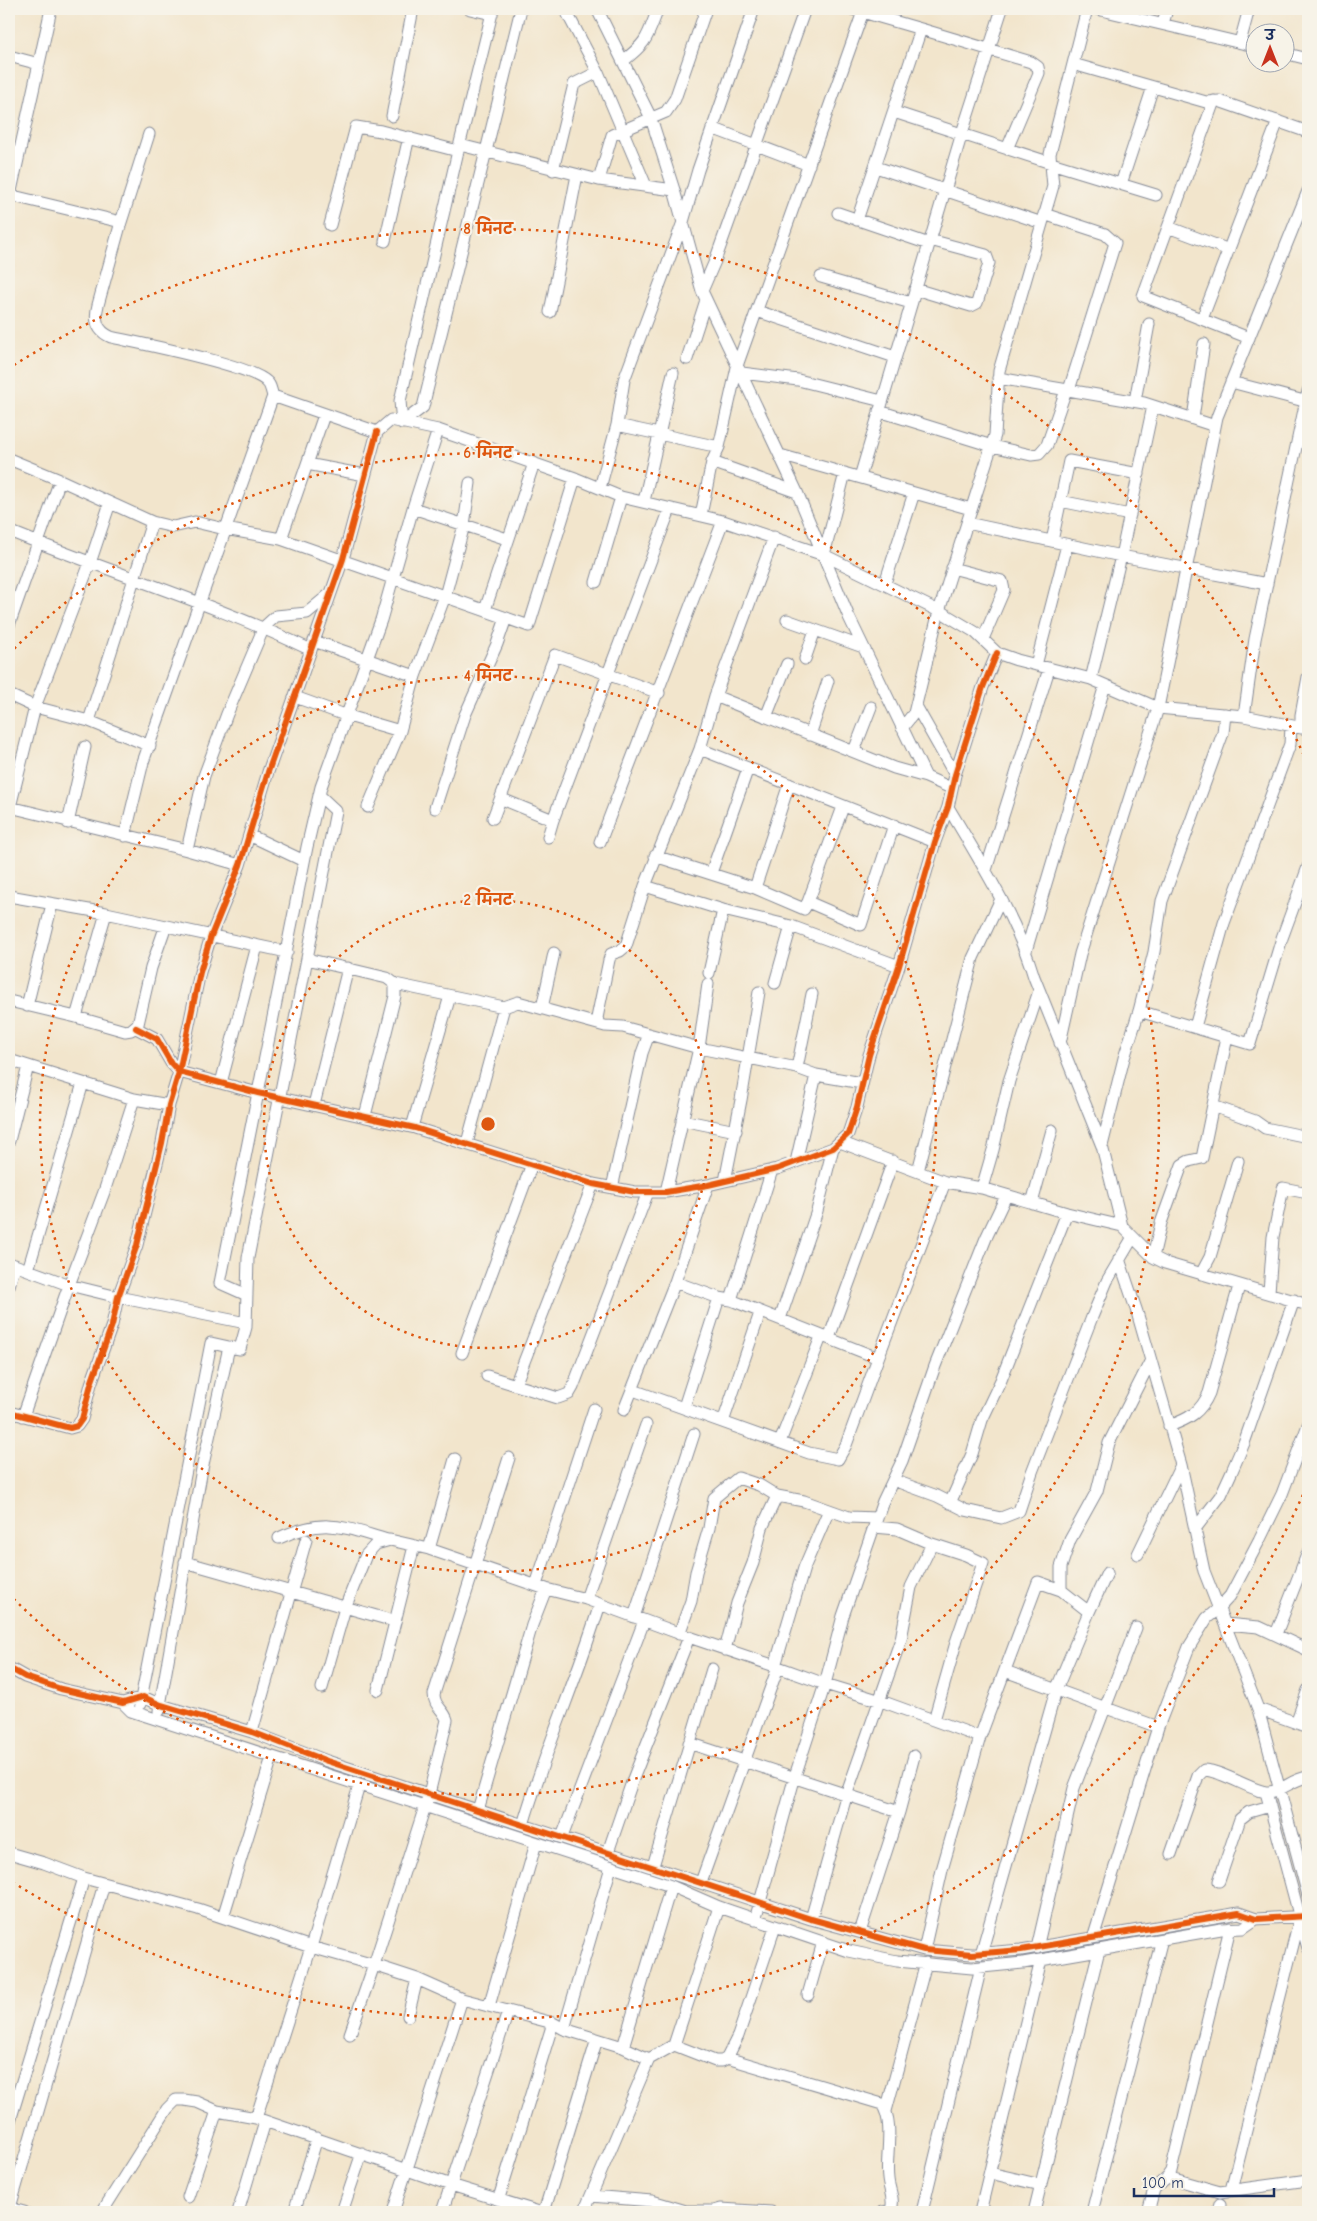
<svg xmlns="http://www.w3.org/2000/svg" width="1317" height="2221" font-family="'Comic Neue','Playpen Sans Deva',sans-serif">
<style>
.lines{fill:none;stroke-linecap:round;stroke-linejoin:round}
.minor-casing{stroke:#868a95;stroke-width:13}
.minor{stroke:#fff;stroke-width:11}
.cycleway-casing{stroke:#f7f3e8;stroke-width:9}
.cycleway{stroke:#e8590c;stroke-width:6}
.ring{fill:none;stroke:#de5710;stroke-width:2.5;stroke-dasharray:2.5 5}
.centre{fill:#de5710;stroke:#f7f3e8;stroke-width:2.5}
.ring-label{font-size:15px;text-anchor:middle;font-weight:bold;fill:#de5710;stroke:#f7f3e8;stroke-width:4.5;stroke-linejoin:round;paint-order:stroke}
</style>
<rect width="100%" height="100%" fill="#f7f3e8"/>
<filter id="ink" filterUnits="userSpaceOnUse"><feTurbulence type="fractalNoise" baseFrequency=".02" numOctaves="2"/><feDisplacementMap in="SourceGraphic" scale="10" xChannelSelector="R" yChannelSelector="G"/><feConvolveMatrix kernelMatrix="1 2 1 2 8 2 1 2 1" color-interpolation-filters="sRGB"/></filter>
<filter id="wash" filterUnits="userSpaceOnUse"><feTurbulence type="fractalNoise" baseFrequency=".0096" numOctaves="4" result="noise"/><feDisplacementMap in="SourceGraphic" scale="20" xChannelSelector="R" yChannelSelector="G"/><feGaussianBlur stdDeviation="1.12" result="paint"/><feColorMatrix in="noise" values="0 0 0 0 0 0 0 0 0 0 0 0 0 0 0 0 0 1.4 0 .05"/><feComposite in="paint" operator="in"/></filter>
<g filter="url(#wash)">
<rect width="100%" height="100%" fill="#f2e5cc"/>
</g>
<g filter="url(#ink)">
<g class="lines">
<g class="minor-casing">
<path id="minor" d="M470,9l22,5
M493,9l-35,142 -58,250 2,22 21,-16 98,-398
M565,9l33,63 48,114
M597,9l54,109 23,72
M852,9l69,20
M1097,9l157,37
M1163,24l4,-15
M1240,42l9,-33
M1284,53l24,6
M9,56l30,8
M623,61c25,-19 24,-24 35,-52
M1073,64l133,38 13,-1 89,31
M1214,101l-71,195 106,42
M894,112l157,51 105,32
M392,116l21,-107
M712,128l97,37
M460,145l139,35 75,10 28,101 95,201 52,125 77,160 25,11
M876,167l166,56
M553,170l21,-86 24,-12
M599,180l13,-45 54,-23 9,-13 31,-90
M1121,184l32,-97
M9,195l112,27
M9,200l42,-191
M838,213l91,31
M1044,214l61,20 10,9 -46,147
M857,220l64,-191 110,33 7,5 1,6 -32,76
M330,225l26,-98 25,4 77,20
M1168,227l61,23
M385,241l24,-104
M821,277l90,26
M915,289l56,17 6,-3 12,-40 -3,-8 -56,-15
M702,291l13,-30 90,-252
M757,311l138,46
M550,312l27,-137
M1202,319l76,-198
M687,359l19,-59
M742,373l56,7 84,21
M998,378l146,25 71,23
M1231,382l77,20
M273,396l104,36 14,-12 47,10 137,48 46,19 102,24 101,34 119,58 32,19 22,21 20,7 74,19 67,29 86,8 64,13
M1135,401l14,-77
M879,411l113,35 39,9 8,-1 8,-9 19,-55
M1193,418l11,-74
M617,425l102,22
M780,455l191,54
M9,459l51,21 92,42 21,5 22,-5 30,7 56,10 248,87 46,-148
M712,462l85,30
M307,464l58,11
M860,477l102,-344 40,-124
M600,488l17,-63 7,-45 59,-158 15,-52 56,-161
M644,501l29,-128
M1060,501l70,14
M110,503l-20,60 -55,144 -25,100 177,43 53,15
M413,508l94,31
M701,515l11,-53 7,-15 19,-84 126,-354
M967,523l154,33 146,28
M9,531c100,41 204,72 302,119
M774,537l-59,159 -15,53 -55,137 78,24 68,16 108,40
M281,539l43,-124
M1052,541l17,-80 70,13
M824,555l21,-82
M952,568l50,13 2,9 -21,49
M596,582l25,-85
M885,583l29,-90
M485,610l49,-147
M787,620l76,27
M9,625l51,-145
M314,641l101,35
M805,659l10,-29
M1036,665l31,-120
M1091,679l30,-123 32,-150
M9,695l26,12 54,14 61,25
M715,696l179,72 32,9
M295,697l50,18 55,16
M916,706l39,69
M1244,716l11,-77 53,-248
M766,717l21,-53
M89,721l63,-199
M902,728l12,-15 25,-102 56,-176 4,-64 54,-185 -3,-32 37,-145
M1301,728v-13l7,-38
M810,735l18,-54
M700,749l235,93
M854,751l17,-44
M502,799l51,21
M368,807l32,-76 15,-55 30,-80 19,-71 6,-42
M843,807l-35,95 53,23 33,-100
M948,807c31,52 69,112 86,170l68,169 20,80 31,31 12,6 143,42
M435,808l30,-93 32,-71 9,-26
M493,818l62,-163 104,38
M68,823l17,-76
M249,835l55,26
M125,836l18,-74 130,-366c-2,-5 -2,-11 -6,-14 -15,-17 -129,-39 -156,-45 -14,-6 -17,-17 -13,-32l23,-83 28,-88
M548,837l5,-17 117,-311
M600,842l123,-321
M187,850l17,-74 23,-62 37,-87 12,-11 31,-3 24,-20
M655,856l100,32 34,-104
M986,870l63,-201
M711,873l37,-105
M755,888l49,21 4,-7
M9,896l97,17 181,39
M1026,951l79,-266
M307,959l80,19 8,6v12l-30,120
M709,973l14,-63
M775,983l16,-57
M395,984l109,23 14,-5 87,24 18,1 76,21 98,20 19,7 46,8
M9,1001l67,16 49,14 6,-1 7,-6 13,-56 14,-40
M27,1006l25,-102
M542,1008l12,-55
M1139,1011l111,33 32,-106 26,-71
M76,1017l30,-104
M599,1023l-2,-5 12,-58 2,-6 9,-3 6,-5 19,-60
M1195,1027l29,-104 66,-179 1,-17
M136,1028l21,11 14,24 8,9 79,21 157,35 178,56 42,8h31l42,-7 69,-16 56,-21 15,-14 9,-27 12,-52 30,-89 36,-124 13,-35 7,-32 28,-88 14,-34
M1060,1043l20,-89 78,-246 59,-291 91,-226
M9,1060l125,39 35,6
M797,1068l15,-74
M221,1083l36,-137
M314,1105l34,-137
M1213,1106l42,15 10,7 43,9
M682,1120l54,11
M412,1127l38,-131
M9,1141l19,-75
M840,1142l105,40 37,6 85,25 55,13
M467,1143l37,-136
M1102,1146l22,-88 15,-47 15,-59 8,-51 61,-168 2,-19
M796,1162l20,-87
M918,1171l55,-213 27,-57
M725,1181l16,-81 18,-108
M612,1188l30,-135 7,-19
M982,1188l11,-38 16,-69 30,-90
M666,1192l33,-144 9,-64
M1032,1203l20,-73
M1153,1257l8,-34 21,-58 7,-4 13,-3 25,-121
M1119,1259l18,53 44,153 23,106 54,138 50,186
M9,1263l60,22 49,12 128,26
M28,1270l55,-187
M1201,1274l9,-17 28,-96
M675,1282l44,16 12,2 147,58 67,-176
M9,1286l6,-21
M1269,1292l4,-55 10,-49 25,5
M247,1295l-27,-12 87,-436 14,-60 60,-167 32,-112 25,-78
M731,1300l41,-130
M780,1319l37,-108 16,-63
M829,1338l64,-177
M462,1353l70,-189
M487,1376l71,22 11,-4 4,-7 75,-195
M515,1385l78,-201
M633,1390l176,63 29,6 8,-14 32,-87
M684,1407l35,-109
M624,1410l51,-128 33,-97
M9,1412l61,16 7,-2 5,-7 9,-35 21,-59 6,-28 19,-52 25,-102 7,-38 10,-33 21,-100 11,-36 29,-71 28,-93 75,-213 34,-127
M23,1416l46,-131 35,-93 30,-93
M723,1422l37,-109
M1169,1426c20,-7 32,-14 40,-33l30,-107
M780,1442l41,-105
M893,1480l44,16 28,14 36,8 18,-7 13,-39 60,-155 15,-36 26,-44
M950,1503l22,-49 10,-34 19,-40 66,-167
M874,1527l23,2 35,15
M1195,1529l26,-34 11,-24 12,-28 50,-143
M279,1538c47,-21 63,-11 109,2
M429,1549l26,-90
M1138,1554l43,-89
M185,1562l209,59
M536,1585l58,-176
M1061,1590v-23l9,-27 27,-49 12,-48 41,-81
M586,1599l60,-174
M634,1617l60,-183
M1225,1624l34,3 49,23
M679,1634l12,-33 5,-29 13,-44 5,-30 24,-20 21,7 18,11
M1276,1634l32,-82
M725,1650l12,-47 16,-40 9,-35 15,-32 27,5 45,16 28,1
M775,1666l29,-98 25,-58
M9,1668l16,9 36,12 62,14 20,-6 18,8 91,27 75,29 484,158 113,31 48,4 49,-4 218,-37 17,6 52,-3
M1005,1671l153,56 31,-80 18,-29 11,-9 12,-13 29,-55 23,-47 26,-69
M322,1688l23,-80 21,-53 10,-11 14,-4 39,9 117,40 40,10 103,38 86,29 50,18 56,17 99,36 58,-155 23,8 28,22 18,-39
M378,1690l36,-144
M123,1703l8,8 540,175 48,21 130,44 48,10 75,7 51,-5 198,-34 22,-1 13,-9
M140,1704l71,-361 18,4
M1258,1709l50,18
M159,1711l43,-242 27,-122 11,2 6,-22 2,-69 88,-447 -17,-16
M1296,1723l12,-33
M252,1732l54,-192
M689,1743l210,69 -39,120
M1266,1792l42,156
M478,1810l54,-185 14,-36
M899,1812l15,-56
M523,1825c22,-75 54,-146 77,-221
M562,1837l82,-216
M608,1852l25,-73 56,-142
M9,1853l35,10 40,15 114,31 113,38 63,18 43,14 45,20 91,24 11,6 59,18 26,12 25,-14 41,16h7l5,-3 11,-22 37,-109
M1171,1854l27,-78 6,-6c20,1 51,23 65,22 14,-1 23,-13 39,-15
M653,1866l59,-197
M1219,1881l21,-62 9,-7 21,-6
M701,1882l76,-212
M223,1917l49,-160
M811,1919l36,-126 54,-154 10,-52 21,-43 34,11 17,8 -26,76 -23,81
M755,1920l40,-144 30,-92 18,-68 40,-115 19,-40 33,-95 51,-128 20,-42
M1093,1938l65,-211
M1037,1948l37,-160 62,-160
M924,1950l18,-80 38,-133
M981,1954l75,-264 33,-78
M808,1995l15,-53
M489,2006l47,-163
M408,2016l9,-37
M564,2029l47,-162
M350,2034l24,-69 55,-171 18,-74c-3,-11 -13,-13 -13,-26l75,-236
M674,2045l45,-138
M623,2047l48,-161
M727,2058l155,46c13,20 3,52 6,75 1,11 7,20 3,31l-8,2
M886,2111l40,-148
M256,2118l55,-171 48,-161
M9,2124l75,-246
M990,2173l51,12
M1167,2177l53,15 88,-12
M1231,2190l69,-273
M591,2196l61,5 34,10h25
M188,2197l29,-86
M499,2198l54,-175
M9,2208l15,4
M9,2211l95,-327
M102,2212l65,-103 9,-9h8l13,2 20,9 39,7 195,67 88,27
M238,2212l27,-90
M294,2212l23,-74
M342,2212l20,-59
M393,2212l69,-213
M442,2212l66,-200
M544,2212l53,-173
M584,2212l65,-153
M710,2212l11,-3 50,3
M922,2212l59,-245
M980,2212l61,-252
M1034,2212l65,-262
M1092,2212l70,-273
M1148,2212l6,-23 13,-12 4,-6 59,-243
M1218,2212l2,-8"/>
</g>
<use href="#minor" class="minor"/>
<g class="cycleway-casing">
<path id="cycleway" d="M136,1028l21,11 14,24 8,9 79,21 157,35 178,56 42,8h31l42,-7 69,-16 56,-21 15,-14 9,-27 12,-52 30,-89 36,-124 13,-35 7,-32 28,-88 14,-34
M9,1412l61,16 7,-2 5,-7 9,-35 21,-59 6,-28 19,-52 25,-102 7,-38 10,-33 21,-100 11,-36 29,-71 28,-93 75,-213 34,-127
M9,1668l16,9 36,12 62,14 20,-6 18,8 91,27 75,29 484,158 113,31 48,4 49,-4 218,-37 17,6 52,-3"/>
</g>
<use href="#cycleway" class="cycleway"/>
</g>
</g>
<g class="ring">
<circle cx="488" cy="1124" r="224"/>
<circle cx="488" cy="1124" r="448"/>
<path d="M9 654A671 671 0 1 1 9 1594"/>
<path d="M1306 1488A895 895 0 0 1 14 1883M14 365A895 895 0 0 1 1306 760"/>
</g>
<circle cx="488" cy="1124" r="8" class="centre"/>
<g class="ring-label">
<text x="488" y="234">8 मिनट</text>
<text x="488" y="458">6 मिनट</text>
<text x="488" y="681">4 मिनट</text>
<text x="488" y="905">2 मिनट</text>
</g>
<rect width="1317" height="2221" fill="none" stroke="#f7f3e8" stroke-width="30"/>
<g transform="translate(1270 48)"><circle r="24" fill="#f7f3e8" stroke="#9fa5b1"/>
<path d="M0-4L9 19L0 12L-9 19Z" fill="#c8321e"/>
<text y="-8" font-size="14" font-weight="bold" text-anchor="middle" fill="#1b2f5e">उ</text>
</g>
<path d="M1134 2188v8h140v-8" fill="none" stroke="#1b2f5e" stroke-width="2.5"/>
<text x="1142" y="2188" font-size="15" fill="#1b2f5e" stroke="#f7f3e8" stroke-width="4" paint-order="stroke">100 m</text>
</svg>
